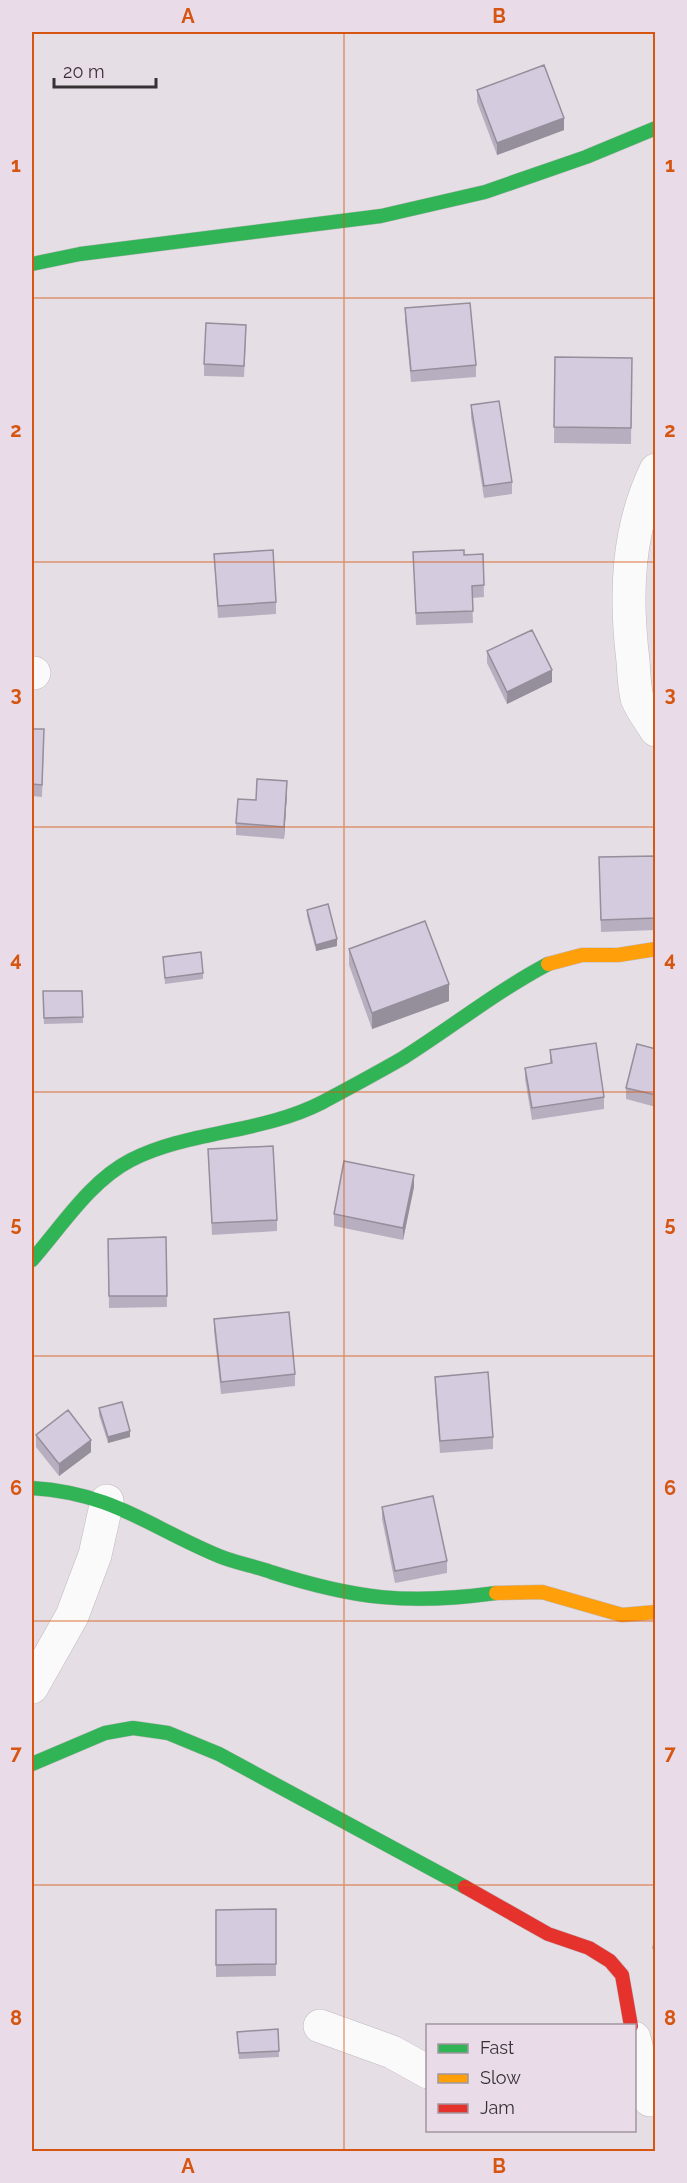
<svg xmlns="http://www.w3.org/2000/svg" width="687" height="2183" font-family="Raleway,sans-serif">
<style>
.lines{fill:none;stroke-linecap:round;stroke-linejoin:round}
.street-casing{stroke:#bfb9be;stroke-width:34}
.fast-casing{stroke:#bfb9be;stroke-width:15}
.slow-casing{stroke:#bfb9be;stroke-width:15}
.jam-casing{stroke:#bfb9be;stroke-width:15}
.street{stroke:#fbfafb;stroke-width:33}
.fast{stroke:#30b455;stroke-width:14}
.slow{stroke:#ff9f0a;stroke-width:14}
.jam{stroke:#e5322d;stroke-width:14}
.wall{fill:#b7afbf}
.shaded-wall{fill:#958e9b}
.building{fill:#d5cbde;stroke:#958e9b;stroke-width:1.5}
.grid{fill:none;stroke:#d65510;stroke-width:1.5;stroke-opacity:0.55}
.neatline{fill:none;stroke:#d65510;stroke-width:2}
.grid-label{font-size:20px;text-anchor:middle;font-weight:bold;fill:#d65510}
</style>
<rect width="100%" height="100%" fill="#e6dee5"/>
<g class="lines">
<g class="street-casing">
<path id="street" d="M656,470c-29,60 -31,125 -23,191 1,11 1,25 4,37 4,11 13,22 19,32
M32,673h2
M32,1687l40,-71 23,-61 12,-54
M320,2026l72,26 36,20
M634,2038l16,62"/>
</g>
<g class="fast-casing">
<path id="fast" d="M32,264l48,-10 301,-38 104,-24 101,-35 70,-29
M32,1260c30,-34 58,-79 99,-100 59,-30 130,-26 192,-58 26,-14 54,-29 80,-44 49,-31 94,-67 145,-94
M32,1488c81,5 117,39 187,68 17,7 35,10 52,16 84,27 137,33 225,21
M32,1764l73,-31 28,-5 35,5 51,21 246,133"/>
</g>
<g class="slow-casing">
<path id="slow" d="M548,964l34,-9h36l38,-6
M496,1593l46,-1 80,23 34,-3"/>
</g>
<g class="jam-casing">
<path id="jam" d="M465,1887l83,47 41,14 21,13 12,14 9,51"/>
</g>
<use href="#street" class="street"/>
<use href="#fast" class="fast"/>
<use href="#slow" class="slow"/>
<use href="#jam" class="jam"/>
</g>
<path class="wall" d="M477,90l87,40 -67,25 -20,-53z
M405,308l71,57v12l-65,5 -6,-62z
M246,337l-2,40 -40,-1v-12z
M555,357l77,1 -1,86 -77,-1z
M471,405l41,77v12l-28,4 -13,-81z
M413,552l51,3 19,-1 1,43 -12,1 1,25 -57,2z
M214,554l62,48v12l-58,4z
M487,651l65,31 -45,22 -20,-41z
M32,729l12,12 -2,56 -10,-1z
M287,793l-3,46 -48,-4v-12l20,-23z
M656,856v74l-55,2 -2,-75z
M307,910l30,36 -21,5 -9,-35z
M349,949l100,52 -77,28 -23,-64z
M163,957l40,16v6l-38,5z
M43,991h39l1,32 -39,1z
M656,1049v58l-30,-8v-11z
M550,1050l54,47v12l-72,11 -7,-41v-11l25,-4z
M208,1149l69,71v11l-65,4z
M414,1187l-11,53 -69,-14v-12z
M166,1237l1,70 -58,1 -1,-69z
M214,1319l81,55v12l-74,8 -7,-63z
M435,1377l58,60v12l-53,4 -5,-65z
M99,1408l31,29 -22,6 -9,-28z
M36,1435l55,17 -32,24 -23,-29z
M382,1507l65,54v12l-52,10 -13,-64z
M276,1909v67l-60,1v-67z
M656,1934v21h-3z
M278,2029l1,28 -40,2 -2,-27z"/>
<path class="shaded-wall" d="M564,118v12l-67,25v-12z
M552,670v12l-45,22v-12z
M287,781v12l-3,46v-12z
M337,939v7l-21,5v-6z
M449,984v17l-77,28v-16z
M414,1175v12l-11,53v-12z
M130,1431v6l-22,6v-6z
M91,1440v12l-32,24v-12z"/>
<path class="building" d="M544,65l20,53 -67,25 -20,-53z
M470,303l6,62 -65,6 -6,-63z
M206,323l40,2 -2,41 -40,-2z
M555,357l77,1 -1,70 -77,-1z
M499,401l13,81 -28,4 -13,-81z
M273,550l3,52 -58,4 -4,-52z
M464,550v5l19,-1 1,31 -12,1 1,25 -57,2 -3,-61z
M532,630l20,40 -45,22 -20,-41z
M32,729h12l-2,56 -10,-1z
M257,779l30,2 -3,46 -48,-4 2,-24 18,1z
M656,856v62l-55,2 -2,-63z
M328,904l9,35 -21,6 -9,-35z
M425,921l24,63 -77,29 -23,-64z
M201,952l2,21 -38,5 -2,-21z
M43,991h39l1,26 -39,1z
M596,1043l8,54 -72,11 -7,-40 27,-5 -2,-13z
M637,1044l19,5v46l-30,-7z
M273,1146l4,74 -65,3 -4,-74z
M344,1161l70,14 -11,53 -69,-14z
M166,1237l1,59h-58l-1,-57z
M289,1312l6,62 -74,8 -7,-63z
M488,1372l5,65 -53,4 -5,-64z
M122,1402l8,29 -22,6 -9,-29z
M68,1410l23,30 -32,24 -23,-29z
M433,1496l14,65 -52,10 -13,-64z
M276,1909v55l-60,1v-55z
M656,1934v15l-3,-1z
M278,2029l1,22 -40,2 -2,-21z"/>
<path class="grid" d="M344,32v2120M32,298h624M32,562h624M32,827h624M32,1092h624M32,1356h624M32,1621h624M32,1885h624"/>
<rect width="687" height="2183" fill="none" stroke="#e9dbe7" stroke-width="66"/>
<rect x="426" y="2024" width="210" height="108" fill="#e9dbe7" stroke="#a197a0" stroke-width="1.5"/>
<rect x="438" y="2044" width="30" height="9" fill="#30b455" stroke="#a197a0" stroke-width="1.5"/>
<text x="480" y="2054" font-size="18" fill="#363135">Fast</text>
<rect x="438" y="2074" width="30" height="9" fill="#ff9f0a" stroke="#a197a0" stroke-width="1.5"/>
<text x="480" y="2084" font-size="18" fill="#363135">Slow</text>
<rect x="438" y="2104" width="30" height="9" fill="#e5322d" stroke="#a197a0" stroke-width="1.5"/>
<text x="480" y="2114" font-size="18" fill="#363135">Jam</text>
<path d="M54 78v9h102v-9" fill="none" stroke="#363135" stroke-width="3"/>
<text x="63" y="78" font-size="18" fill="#363135" stroke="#e9dbe7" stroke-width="4.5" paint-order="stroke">20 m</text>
<rect x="33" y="33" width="621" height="2117" class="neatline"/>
<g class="grid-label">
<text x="188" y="23">A</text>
<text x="499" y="23">B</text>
<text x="16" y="172">1</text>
<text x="670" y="172">1</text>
<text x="16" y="437">2</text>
<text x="670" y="437">2</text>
<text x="16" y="701">3</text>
<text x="670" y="701">3</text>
<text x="16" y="966">4</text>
<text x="670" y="966">4</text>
<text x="16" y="1231">5</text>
<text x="670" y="1231">5</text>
<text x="16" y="1495">6</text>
<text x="670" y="1495">6</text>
<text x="16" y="1760">7</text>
<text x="670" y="1760">7</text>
<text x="16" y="2025">8</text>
<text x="670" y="2025">8</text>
<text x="188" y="2173">A</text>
<text x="499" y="2173">B</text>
</g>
</svg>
